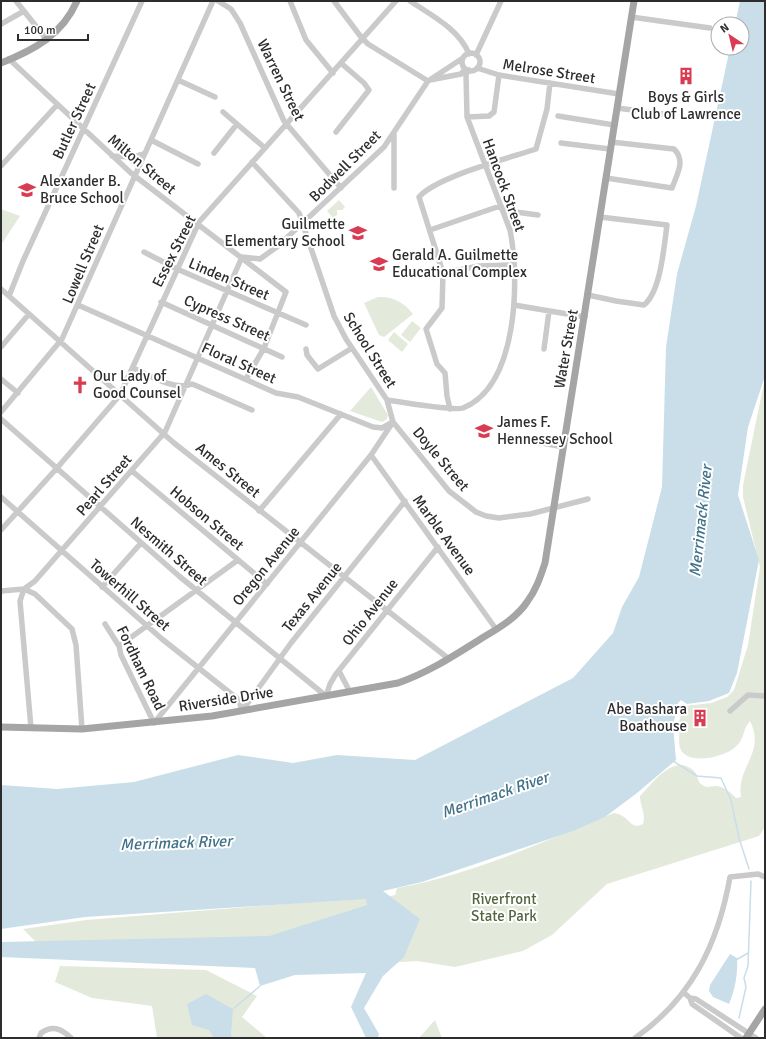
<svg xmlns="http://www.w3.org/2000/svg" width="766" height="1039" font-family="Signika,sans-serif">
<style>
.green{fill:#e4eadb}
.water{fill:#c9dee8}
.lines{fill:none;stroke-linecap:round;stroke-linejoin:round}
.stream{stroke:#c9dee8;stroke-width:1.5}
.minor{stroke:#cacaca;stroke-width:5.5}
.major{stroke:#a5a5a5;stroke-width:7}
.labels{text-anchor:middle;dominant-baseline:central;stroke-width:4;stroke-linejoin:round;paint-order:stroke}
.street-label{font-size:15px;fill:#2d2d2d;stroke:#fff}
.poi-label{font-size:15px;fill:#2d2d2d;stroke:#fff;text-anchor:start}
.park-label{font-size:15px;fill:#53653e;stroke:#fff}
.water-label{font-size:16px;font-style:italic;fill:#417289;stroke:#fff}
</style>
<rect width="100%" height="100%" fill="#fff"/>
<path class="green" d="M339,200l6,7 -3,3h-5v5l-4,3 -6,-7z
M1,209l19,7 -19,29z
M378,297c15,-1 27,6 35,17l-29,23 -5,-2 -15,-32z
M412,321l9,7 -11,14 -9,-7z
M394,332l14,12 -6,8 -14,-12z
M765,378v449l-6,9 -152,48 -55,51 -29,16 -68,16 -38,-6 -30,2 -337,-7 -27,-27 63,-9 259,-21 35,-1 15,-3 2,-7c76,-14 146,-46 217,-75 16,2 16,18 29,11 3,-10 -3,-18 -3,-28 13,-13 34,-44 54,-25 5,5 2,11 10,15 4,2 7,0 11,0 9,0 16,7 21,12l5,-1c-5,-30 25,-44 9,-76 -8,9 -5,20 -17,28 -11,8 -46,17 -53,-1 -2,-6 0,-12 -1,-18 0,-10 1,-15 6,-24l26,-3 16,-6 7,-7 14,-45 12,-78 -17,-70v-12z
M371,387l17,28 -1,4 -5,3 -32,-11z
M60,966l146,4 51,26 -15,21 25,21h-110l-5,-32 -60,-8 -37,-16z
M435,1020l7,18h-23z"/>
<path class="water" d="M740,1h25v375l-17,51 -10,68 21,65 -22,113 -8,20 -20,8 -22,3 -6,-4 -8,9 2,8 -2,8 3,35 -39,33 -32,24 -32,14 -151,51 -39,9 37,28 -16,38 -21,19 -19,32 15,26 -1,4h-12l-15,-31 15,-34 -71,2 -35,11 -5,-18 -254,-11v-15l268,-6 98,-31 -1,-6 -281,18 -84,12v-144l56,4 77,-7 104,-27 55,8 44,-8 78,5 158,-82 40,-45 9,-26 17,-30 23,-90 4,-140 11,-73 19,-68 34,-158h12v-24h-7z
M730,954l7,4c1,16 -2,32 -8,46l-16,-7 -4,-6 1,-6z
M206,994l27,15 -2,25 1,4h-18l-5,-8 -17,-5 -5,-21z"/>
<g class="lines">
<path class="stream" d="M673,761l24,15 24,2 10,22 8,38 10,31
M736,960l12,-7
M233,1009l27,-23
M739,1018l7,-31 -2,-9 4,-12 3,-85"/>
<path class="minor" d="M16,1l31,39
M218,1l13,8 9,14 44,98 57,67
M290,1l16,39 27,33
M334,1l27,36 7,7 60,37
M410,1c21,14 49,28 59,53
M631,17l79,11
M1,24l23,-13
M462 62a9 9 0 1 1 18 0a9 9 0 1 1-18 0Z
M476,55l25,-54
M9,59l122,114 155,119 -22,56 -18,31
M477,68l22,7 120,19
M178,80l37,17
M430,80l31,-6 4,-5
M617,108l54,7
M223,112l42,36
M558,116l56,9
M467,117l22,-1 5,-4 5,-37
M336,132l33,-42 -5,-7 -22,-19
M394,134v54
M151,140l47,24
M561,143l49,6
M214,153l23,-29
M112,156l20,1 12,-3
M252,162l47,51 35,103 12,23 41,61 6,22 56,69 27,21 10,4 13,2 31,-4 58,-15
M1,166l56,-61
M606,178l66,10c5,-14 14,-27 2,-39l-63,-7
M430,230l70,-24 8,5 30,4
M144,252l33,17 129,56
M443,273l36,-7 35,-1
M1,289l173,154 275,216
M588,295l28,6 28,4c17,-14 20,-59 23,-80l-67,-8
M9,296l14,-35 119,-260
M161,302l121,55
M78,305l198,88 22,4 75,30 9,1 9,-5
M514,305l71,12
M1,347l28,-33
M306,349l1,6 11,14 34,-21
M544,349l5,-38
M133,368c16,7 41,23 59,16l5,2 55,24
M1,379l17,14
M387,400c13,2 67,11 76,8 55,-22 57,-129 47,-178l-43,-113 -1,-43 3,-4
M450,409l-3,-13 -2,-23 -8,-9 -11,-35 16,-21 1,-35 -24,-76c17,-20 90,-39 117,-48l11,-40 3,-26
M1,412l61,-73 151,-338
M1,419l178,157 147,120 4,-12 6,-10 102,-127
M509,437l55,10
M371,455l125,174
M132,471l135,113
M1,497l161,142 77,61 3,11
M259,511l82,-97
M1,530l56,-62 63,-73 79,-173 197,-221
M102,587l39,-44
M1,591l23,-2 11,5 37,35 4,16 6,84
M105,624l14,22 2,9 33,68 217,-268 22,-33
M119,646l119,-86
M339,671l11,21
M242,711l49,-68 114,-142
M730,711l18,-16 17,1
M31,728l-11,-127 4,-12 11,-8 130,-149 77,-175 18,2 18,-13 106,-99 44,-66 35,-23
M683,992l7,6 2,6 49,34
M690,998l6,1 60,39
M39,1038l2,-5c11,-8 20,-5 30,5
M635,1038c57,-40 83,-94 95,-161l28,-3 7,3"/>
<path class="major" d="M1,63c33,-13 61,-28 76,-62
M1,727l81,2 130,-13 186,-33c29,-10 54,-26 81,-43 16,-10 37,-21 48,-38 9,-12 13,-24 18,-39l89,-562
M746,1038l19,-29"/>
</g>
<defs>
<g id="building-bare" transform="scale(1.38)"><path d="M-4-6H4V6H1V3H-1V6H-4ZM-2.5-4.3h1.7v1.8h-1.7ZM.8-4.3h1.7v1.8H.8ZM-2.5-1h1.7V.8h-1.7ZM.8-1h1.7V.8H.8Z" fill="#d83b52" stroke="#fff" stroke-width="2.5" paint-order="stroke"/></g>
<g id="school-bare" transform="scale(1.38)"><path d="M0-5L7-2L0 1L-7-2ZM-4 1L0 2.5L4 1V4Q0 6-4 4Z" fill="#d83b52" stroke="#fff" stroke-width="2.5" paint-order="stroke"/></g>
<g id="church-bare" transform="scale(1.38)"><path d="M-1.2-6h2.4v3.5h3.3v2.4h-3.3V6h-2.4V-.1h-3.3v-2.4h3.3Z" fill="#d83b52" stroke="#fff" stroke-width="2.5" paint-order="stroke"/></g>
</defs>
<g fill-rule="evenodd">
<use href="#building-bare" x="686" y="76"/>
<use href="#school-bare" x="27" y="190"/>
<use href="#school-bare" x="358" y="233"/>
<use href="#school-bare" x="379" y="264"/>
<use href="#church-bare" x="80" y="385"/>
<use href="#school-bare" x="484" y="431"/>
<use href="#building-bare" x="700" y="718"/>
</g>
<g class="labels">
<g class="street-label">
<text transform="translate(549 71) rotate(9)">Melrose Street</text>
<text transform="translate(281 80) rotate(64)">Warren Street</text>
<text transform="translate(74 121) rotate(-65)">Butler Street</text>
<text transform="translate(142 164) rotate(40)">Milton Street</text>
<text transform="translate(345 166) rotate(-45)">Bodwell Street</text>
<text transform="translate(504 185) rotate(70)">Hancock Street</text>
<text transform="translate(174 251) rotate(-63)">Essex Street</text>
<text transform="translate(83 264) rotate(-67)">Lowell Street</text>
<text transform="translate(229 279) rotate(23)">Linden Street</text>
<text transform="translate(227 318) rotate(24)">Cypress Street</text>
<text transform="translate(566 349) rotate(-80)">Water Street</text>
<text transform="translate(370 350) rotate(58)">School Street</text>
<text transform="translate(239 363) rotate(24)">Floral Street</text>
<text transform="translate(441 459) rotate(50)">Doyle Street</text>
<text transform="translate(228 470) rotate(39)">Ames Street</text>
<text transform="translate(104 485) rotate(-49)">Pearl Street</text>
<text transform="translate(207 518) rotate(40)">Hobson Street</text>
<text transform="translate(444 535) rotate(54)">Marble Avenue</text>
<text transform="translate(169 551) rotate(41)">Nesmith Street</text>
<text transform="translate(266 566) rotate(-51)">Oregon Avenue</text>
<text transform="translate(130 595) rotate(41)">Towerhill Street</text>
<text transform="translate(312 597) rotate(-51)">Texas Avenue</text>
<text transform="translate(370 612) rotate(-52)">Ohio Avenue</text>
<text transform="translate(141 668) rotate(64)">Fordham Road</text>
<text transform="translate(226 699) rotate(-9)">Riverside Drive</text>
</g>
<g class="poi-label">
<text x="686" y="97" text-anchor="middle">Boys &amp; Girls<tspan x="686" dy="17">Club of Lawrence</tspan></text>
<text x="40" y="181">Alexander B.<tspan x="40" dy="17">Bruce School</tspan></text>
<text x="345" y="224" text-anchor="end">Guilmette<tspan x="345" dy="17">Elementary School</tspan></text>
<text x="392" y="255">Gerald A. Guilmette<tspan x="392" dy="17">Educational Complex</tspan></text>
<text x="93" y="376">Our Lady of<tspan x="93" dy="17">Good Counsel</tspan></text>
<text x="497" y="422">James F.<tspan x="497" dy="17">Hennessey School</tspan></text>
<text x="687" y="709" text-anchor="end">Abe Bashara<tspan x="687" dy="17">Boathouse</tspan></text>
</g>
<g class="park-label">
<text x="504" y="899">Riverfront<tspan x="504" dy="17">State Park</tspan></text>
</g>
<g class="water-label">
<text transform="translate(701 521) rotate(-84)">Merrimack River</text>
<text transform="translate(495 795) rotate(-19)">Merrimack River</text>
<text transform="translate(176 843) rotate(-2)">Merrimack River</text>
</g>
</g>
<rect width="766" height="1039" fill="none" stroke="#2d2d2d" stroke-width="4"/>
<g transform="translate(730 36) rotate(325)"><circle r="19" fill="#ffffff" stroke="#ababab"/>
<path d="M0-3L7 15L0 10L-7 15Z" fill="#d83b52"/>
<text y="-6" font-size="11" font-weight="bold" text-anchor="middle" fill="#2d2d2d">N</text>
</g>
<path d="M18 34v6h70v-6" fill="none" stroke="#2d2d2d" stroke-width="2"/>
<text x="24" y="34" font-size="12" fill="#2d2d2d" stroke="#ffffff" stroke-width="3" paint-order="stroke">100 m</text>
</svg>
